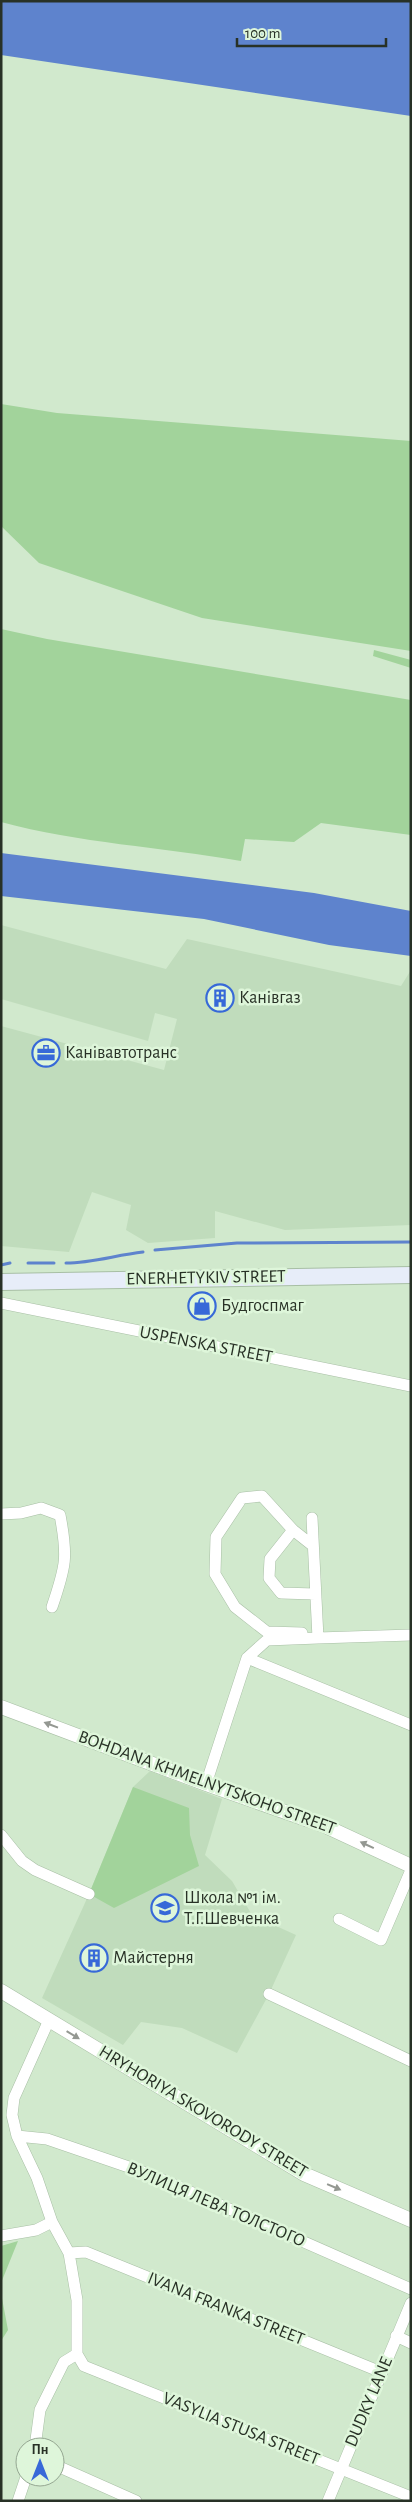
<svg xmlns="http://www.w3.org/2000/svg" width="412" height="2502" font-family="'Alegreya Sans',sans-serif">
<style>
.built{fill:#c0dcbc}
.green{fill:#a2d39b}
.water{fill:#5e83cd}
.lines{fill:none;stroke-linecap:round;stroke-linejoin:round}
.stream{stroke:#5e83cd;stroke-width:3}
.minor-casing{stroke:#a8bfa5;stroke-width:12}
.tertiary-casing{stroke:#a8bfa5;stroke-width:15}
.secondary-casing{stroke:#a8bfa5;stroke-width:18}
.minor{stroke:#fff;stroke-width:11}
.tertiary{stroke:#fff;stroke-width:14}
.secondary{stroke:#e7edf9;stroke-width:16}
.oneway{fill:#949892}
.labels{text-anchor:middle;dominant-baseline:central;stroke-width:5;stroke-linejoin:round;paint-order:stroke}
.poi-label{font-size:18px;fill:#283126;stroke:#def6da;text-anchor:start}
.street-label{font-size:18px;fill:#283126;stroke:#def6da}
</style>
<rect width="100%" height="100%" fill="#d1e9cd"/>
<path class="built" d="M1,925l165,44 21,-30 214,47 10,-16v255l-126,5 -70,-19v27l-67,5 -22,-13 5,-25 -39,-13 -23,60 -68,-6v-220l163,44 13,-51 -22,-6 -7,28 -147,-42z
M150,1771l72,28 -17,56 27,26 20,34 44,20 -27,59 -32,59 -55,-25 -41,-6 -18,23 -81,-47 47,-104 44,-107z"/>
<path class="green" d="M1,404l56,9 354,28v210l-209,-33 -163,-55 -38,-37z
M1,629l46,10 364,61v135l-90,-12 -27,19 -49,-3 -4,22c-80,-14 -162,-18 -240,-39z
M374,650l37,10v8l-38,-12z
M133,1787l56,21 1,27 9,31 -85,42 -25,-14z
M18,2241l-17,42v-37z
M1,2293l7,37 -7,11z"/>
<path class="water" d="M1,1h410v115l-410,-61z
M1,853l313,40 97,18v45l-82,-11 -125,-26 -203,-23z"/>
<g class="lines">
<path class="stream" d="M155,1250l82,-7 174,-1
M28,1263h26
M66,1263c26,0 50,-8 77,-11
M1,1265l9,-2"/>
<g class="minor-casing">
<path id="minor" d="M1,1303l410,83
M1,1514l20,-1 20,-5 19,7c8,42 6,51 -8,92
M293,1530l19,15
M302,1633l-35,-1 -32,-25 -20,-33 1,-37 26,-39 20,-2 31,34 -23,29 -1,19 12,15 34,1
M318,1638l93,-3
M247,1658l20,-18 51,-2 -6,-120
M247,1658l164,67
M206,1784l41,-126
M1,1835l21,26 13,9 54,24
M339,1919l42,21 30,-70
M269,1994l142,67
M17,2136l30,3 105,36 259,114
M1,2236l35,-6 16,-8
M69,2253l17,-1 295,120
M396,2336l15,7
M77,2354l7,12 327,131
M35,2447l5,-37 24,-48 13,-8v-54l-8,-47 -17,-31 -15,-44 -20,-42 -5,-21 2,-17 35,-78
M55,2465l81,36
M18,2501l8,-24
M328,2501l83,-198"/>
</g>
<g class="tertiary-casing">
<path id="tertiary" d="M1,1707l205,77 119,42 86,40
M1,1991l303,183 107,46"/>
</g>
<g class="secondary-casing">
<path id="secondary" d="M1,1282l410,-7"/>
</g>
<use href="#minor" class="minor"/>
<use href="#tertiary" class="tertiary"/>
<use href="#secondary" class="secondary"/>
</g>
<defs><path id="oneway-solid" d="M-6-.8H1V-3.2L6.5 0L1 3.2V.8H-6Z" transform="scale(1.25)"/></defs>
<g class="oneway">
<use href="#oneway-solid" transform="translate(51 1725) rotate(-159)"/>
<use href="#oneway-solid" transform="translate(367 1845) rotate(-155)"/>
<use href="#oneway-solid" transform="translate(73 2035) rotate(31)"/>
<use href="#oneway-solid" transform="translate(334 2187) rotate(23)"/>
</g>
<defs>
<g id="building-ring" transform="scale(1.4375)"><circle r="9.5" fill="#def6da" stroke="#3769d8" stroke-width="1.5"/><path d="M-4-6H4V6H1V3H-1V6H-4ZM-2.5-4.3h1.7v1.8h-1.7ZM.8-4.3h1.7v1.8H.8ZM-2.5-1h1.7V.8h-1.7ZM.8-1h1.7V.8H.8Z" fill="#3769d8"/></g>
<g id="office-ring" transform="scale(1.4375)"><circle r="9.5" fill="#def6da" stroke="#3769d8" stroke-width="1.5"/><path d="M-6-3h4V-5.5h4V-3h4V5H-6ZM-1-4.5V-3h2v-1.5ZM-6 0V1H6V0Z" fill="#3769d8"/></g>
<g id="shop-ring" transform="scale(1.4375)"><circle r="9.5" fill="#def6da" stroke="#3769d8" stroke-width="1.5"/><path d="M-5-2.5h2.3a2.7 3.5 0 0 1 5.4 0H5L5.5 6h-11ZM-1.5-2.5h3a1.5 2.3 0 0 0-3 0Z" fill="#3769d8"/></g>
<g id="school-ring" transform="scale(1.4375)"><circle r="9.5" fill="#def6da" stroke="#3769d8" stroke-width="1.5"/><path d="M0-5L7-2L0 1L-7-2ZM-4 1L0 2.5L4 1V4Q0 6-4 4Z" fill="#3769d8"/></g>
</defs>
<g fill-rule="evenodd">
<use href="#building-ring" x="220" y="998"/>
<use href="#office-ring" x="46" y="1053"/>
<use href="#shop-ring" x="202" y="1306"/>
<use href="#school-ring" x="165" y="1908"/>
<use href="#building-ring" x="94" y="1958"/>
</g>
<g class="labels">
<g class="poi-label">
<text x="239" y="998">Канівгаз</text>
<text x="65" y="1053">Канівавтотранс</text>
<text x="221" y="1306">Будгоспмаг</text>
<text x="184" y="1898">Школа №1 ім.<tspan x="184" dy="21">Т.Г.Шевченка</tspan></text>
<text x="113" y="1958">Майстерня</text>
</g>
<g class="street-label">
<text transform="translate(206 1278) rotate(-1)">ENERHETYKIV STREET</text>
<text transform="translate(206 1345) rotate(11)">USPENSKA STREET</text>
<text transform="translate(207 1783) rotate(20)">BOHDANA KHMELNYTSKOHO STREET</text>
<text transform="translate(203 2112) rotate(31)">HRYHORIYA SKOVORODY STREET</text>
<text transform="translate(216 2205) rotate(23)">ВУЛИЦЯ ЛЕВА ТОЛСТОГО</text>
<text transform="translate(226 2309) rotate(22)">IVANA FRANKA STREET</text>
<text transform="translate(369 2402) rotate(-67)">DUDKY LANE</text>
<text transform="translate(241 2429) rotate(22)">VASYLIA STUSA STREET</text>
</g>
</g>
<rect width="412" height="2502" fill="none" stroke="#283126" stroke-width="5"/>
<g transform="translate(40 2462)"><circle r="24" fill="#def6da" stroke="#95a792"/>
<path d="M0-4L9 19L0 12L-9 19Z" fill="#3769d8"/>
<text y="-8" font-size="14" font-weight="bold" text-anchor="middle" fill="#283126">Пн</text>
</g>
<path d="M237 38v8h149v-8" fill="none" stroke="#283126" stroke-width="2.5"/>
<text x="245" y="38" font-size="15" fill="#283126" stroke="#def6da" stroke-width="4" paint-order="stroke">100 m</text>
</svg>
